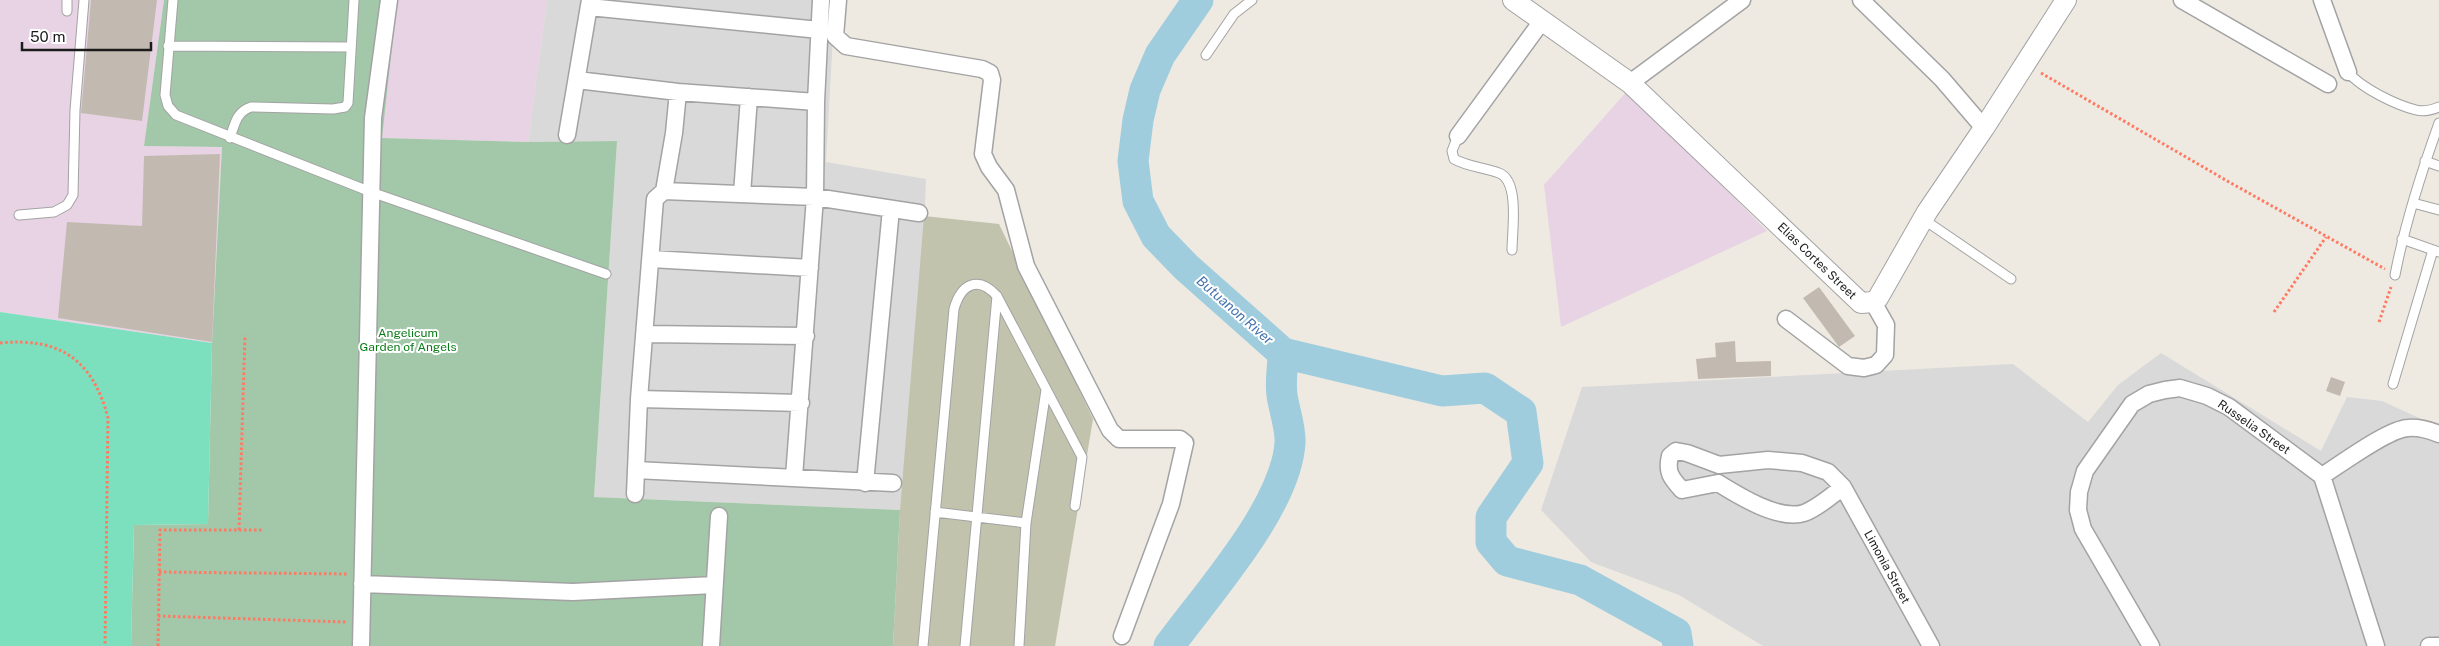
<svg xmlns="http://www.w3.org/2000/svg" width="2439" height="646" font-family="'Public Sans',sans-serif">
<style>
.residential{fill:#dad9d9}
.industrial{fill:#e7d3e3}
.construction{fill:#c2c3ad}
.cemetery{fill:#a2c8a9}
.pitch{fill:#7ce0be}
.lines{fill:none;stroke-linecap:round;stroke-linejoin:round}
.river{stroke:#a0cddd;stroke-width:31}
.building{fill:#c2bab1}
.service-casing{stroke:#a3a3a3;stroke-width:11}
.minor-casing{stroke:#a3a3a3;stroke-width:19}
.tertiary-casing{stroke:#a3a3a3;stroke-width:22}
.path{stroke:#fe7a62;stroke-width:3;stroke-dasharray:2.5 2.5;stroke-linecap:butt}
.service{stroke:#fff;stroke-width:9}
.minor{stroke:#fff;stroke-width:16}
.tertiary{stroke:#fff;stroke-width:20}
.labels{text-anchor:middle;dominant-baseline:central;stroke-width:4;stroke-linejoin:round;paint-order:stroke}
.street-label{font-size:12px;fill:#1c1c1c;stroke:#fff}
.park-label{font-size:12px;fill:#087c17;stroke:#fff}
.water-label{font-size:14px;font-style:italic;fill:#4675ae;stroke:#fff}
</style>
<rect width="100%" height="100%" fill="#eeeae1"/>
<path class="residential" d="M547,0h288l-9,162 100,17 -4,90 -22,241 -306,-13 23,-356 -89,1z
M2161,353l160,98 26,-54 35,4 57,26v219h-676l-84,-51 -88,-33 -50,-52 41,-123 431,-23 75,58 30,-37z"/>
<path class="industrial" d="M0,0h164l-20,146 78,1 -10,196 -212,-31z
M397,0h150l-19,142 -147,-4z
M1628,90l139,141 -206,96 -17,-142z"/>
<path class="construction" d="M924,216l75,8 94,195 -38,227h-162l7,-136z"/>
<path class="cemetery" d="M164,0h233l-15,138 146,4 89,-1 -23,356 306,13 -7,136h-762l3,-121 74,-1 4,-181 10,-196 -78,-1z"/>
<path class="pitch" d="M0,312l212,31 -4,181 -74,1 -3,121h-131z"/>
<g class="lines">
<path class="river" d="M1283,353l159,38 43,-3 36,24 7,51 -37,54v25l16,19 73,19 96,53 2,13
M1169,646c38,-52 117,-139 121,-203 1,-15 -6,-33 -8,-48 -2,-13 1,-29 1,-42l-97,-86 -30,-31 -18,-35 -5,-40 5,-41 7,-30 15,-35 38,-55"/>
</g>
<path class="building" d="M91,0h66l-15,121 -61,-8z
M220,154l-8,188 -154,-24 9,-96 75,4 2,-70z
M1819,287l36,49 -16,11 -36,-49z
M1735,341l1,21 35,-1v15l-73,3 -2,-20 20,-2 -1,-14z
M2331,377l14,5 -5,14 -14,-5z"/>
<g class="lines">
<g class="service-casing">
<path id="service" d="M173,0l-8,95 3,11 8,9 195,77 235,82
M67,11v-11
M168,46l182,1
M1206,55l28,-41 18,-14
M2348,72c13,16 48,33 68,38 8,2 16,0 23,-3
M1458,136l-6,15 2,8c14,8 30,8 45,14 21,8 13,58 13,77
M230,138c5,-14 6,-26 21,-31l82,2 12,-2 3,-4 6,-103
M2425,161l14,5
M2413,203l26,7
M19,215l35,-3 13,-7 6,-10 2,-85 9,-110
M1923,219l88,60
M2402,239l37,13
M2395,275c10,-52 26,-102 44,-152
M2393,384l40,-134
M935,512l91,11
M923,646l31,-337c7,-25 24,-34 43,-13l85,161 -7,49
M965,646l32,-350
M1019,646l7,-123 20,-133"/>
</g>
<g class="minor-casing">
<path id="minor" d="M838,0l-3,36 11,10 136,23 8,4 2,7 -9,74 6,13 17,23 20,76 84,164 9,9h61l5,4 -14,61 -49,132
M1861,0l81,79 42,49
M2182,0l146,84
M2322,0l26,72
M589,7l230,23
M577,80l101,12 138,10
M1630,83l112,-83
M567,135l23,-135
M1458,136l84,-115
M664,191l151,6 104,16
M742,194l7,-97
M651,259l159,9
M1786,319l62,47 16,2 12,-3 9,-10 1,-30 -13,-23
M646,334l160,2
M639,399l162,4
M636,470l257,13
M2322,476c19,-12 66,-47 86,-48 11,-1 21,2 31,6
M794,477l21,-280 1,-95 5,-102
M865,483l26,-274
M1718,483l-36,7c-11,-12 -16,-18 -12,-34l6,-5 11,2 32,12 49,-5 34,3 26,9 15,15 88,159
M1718,483c21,13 61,38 86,30 14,-5 27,-17 39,-26
M635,494l4,-95 16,-200 9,-8 10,-58 4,-41
M362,584l211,8 141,-7
M361,646l12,-528 16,-118
M711,646l8,-130
M2151,646l-68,-117 -5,-19 1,-18 6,-21 47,-67 17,-10 16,-4 15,-2 27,8 22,11 93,69 54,170
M2429,646h10"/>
</g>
<g class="tertiary-casing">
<path id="tertiary" d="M1513,0l117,83 231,220 12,-1 5,-4 49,-86 57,-84 82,-128"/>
</g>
<path class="path" d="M2041,73l188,109 156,87
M2274,312l52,-75
M2379,322l12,-35
M0,343c60,-6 93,17 108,75l-3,228
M239,530l6,-195
M159,572l190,2
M158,616l189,6
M158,646l2,-116h104"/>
<use href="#service" class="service"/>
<use href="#minor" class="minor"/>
<use href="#tertiary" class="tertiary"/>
</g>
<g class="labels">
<g class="street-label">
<text transform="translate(1817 261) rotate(44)">Elias Cortes Street</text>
<text transform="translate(2254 427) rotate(35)">Russelia Street</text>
<text transform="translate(1887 567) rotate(61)">Limonia Street</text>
</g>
<g class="park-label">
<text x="408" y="333">Angelicum<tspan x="408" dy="14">Garden of Angels</tspan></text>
</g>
<g class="water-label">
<text transform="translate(1235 310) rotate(41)">Butuanon River</text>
</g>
</g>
<path d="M22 42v8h129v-8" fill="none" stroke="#1c1c1c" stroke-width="2.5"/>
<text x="30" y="42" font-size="15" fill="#1c1c1c" stroke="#ffffff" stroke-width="4" paint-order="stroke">50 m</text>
</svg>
